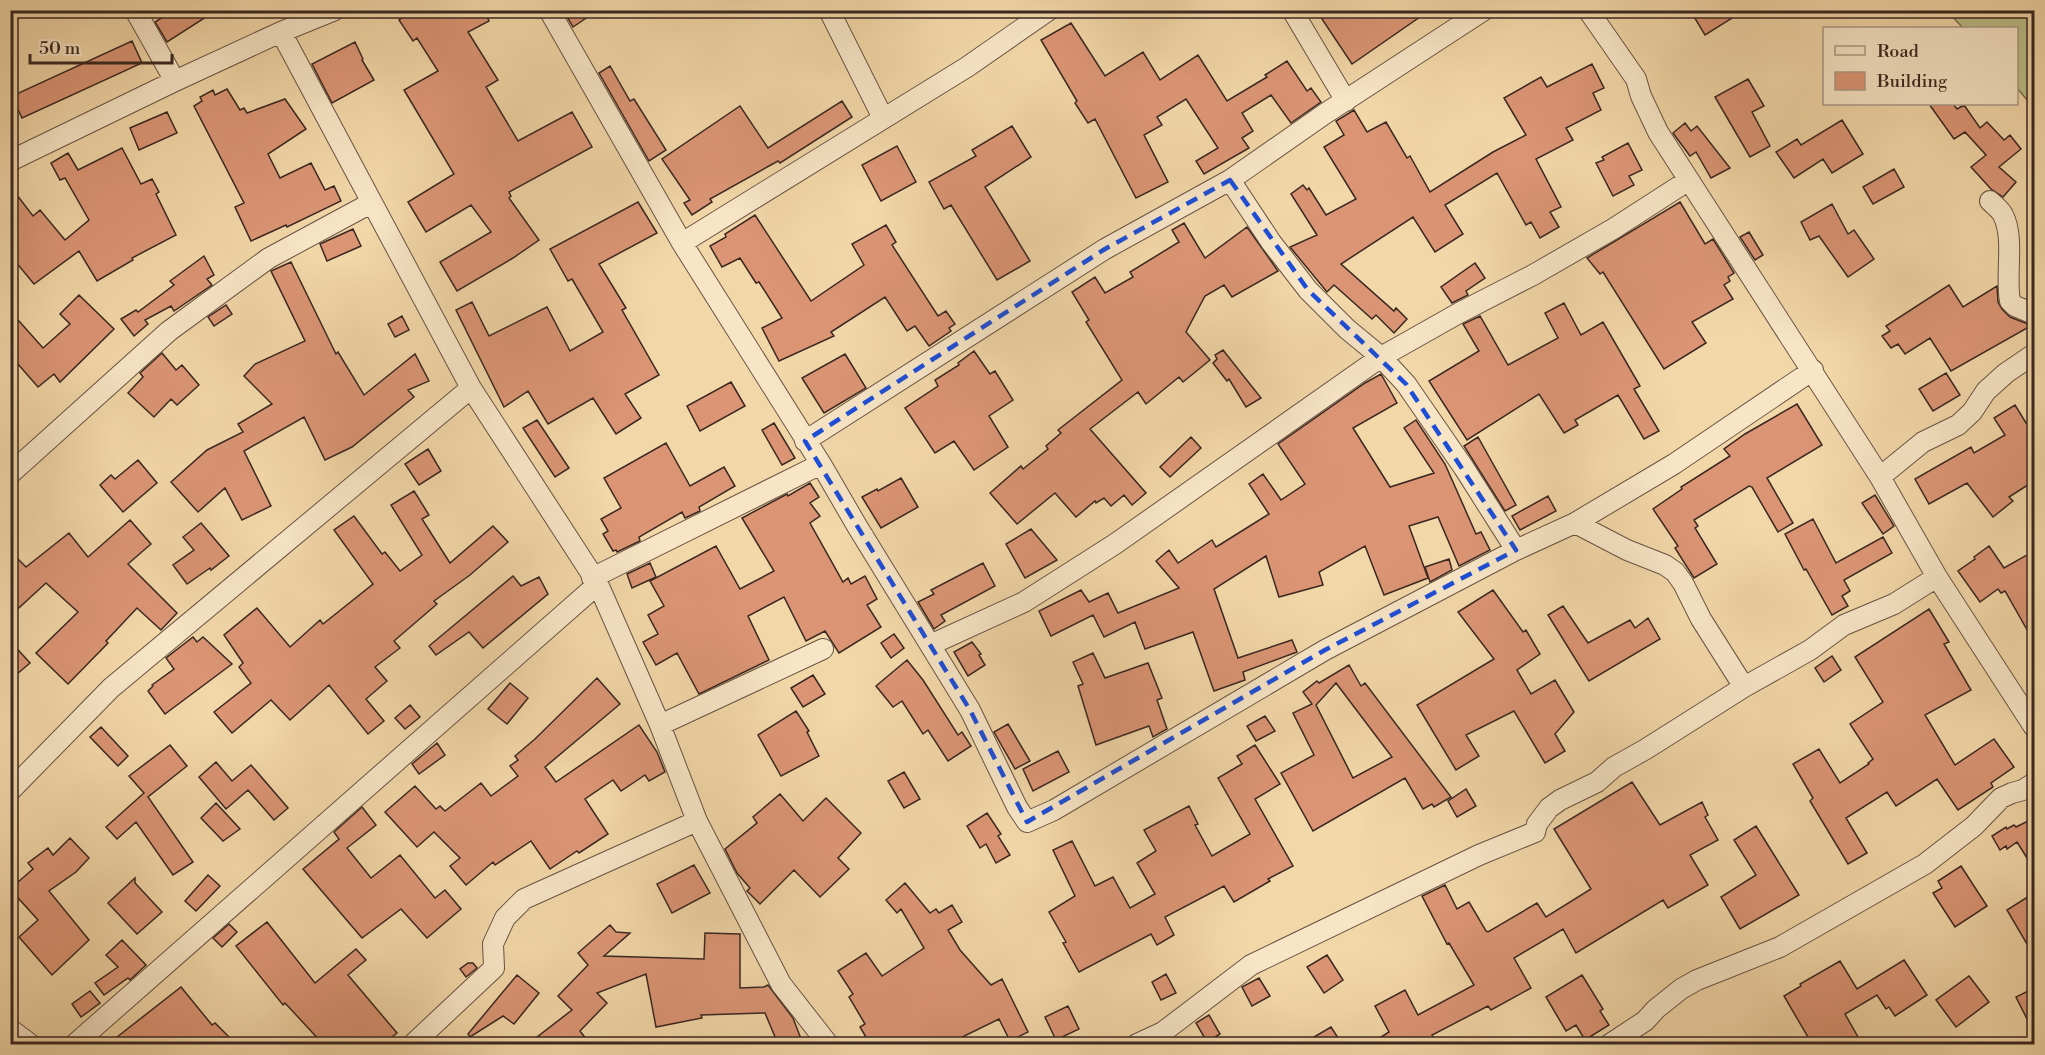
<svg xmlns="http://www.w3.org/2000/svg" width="2045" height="1055" font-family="'Libre Bodoni',serif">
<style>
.green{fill:#bcbe86;stroke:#7b7253;stroke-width:1.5}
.building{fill:#db9575;stroke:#3a2720;stroke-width:1.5;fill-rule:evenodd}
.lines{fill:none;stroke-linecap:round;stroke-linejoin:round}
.minor-casing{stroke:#685342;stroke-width:22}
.minor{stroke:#f7e5c6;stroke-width:20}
.marked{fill:none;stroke:#1d4ed8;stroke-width:4.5;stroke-dasharray:12 8;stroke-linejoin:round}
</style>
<rect width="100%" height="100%" fill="#f2d7a8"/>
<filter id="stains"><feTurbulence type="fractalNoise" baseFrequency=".00333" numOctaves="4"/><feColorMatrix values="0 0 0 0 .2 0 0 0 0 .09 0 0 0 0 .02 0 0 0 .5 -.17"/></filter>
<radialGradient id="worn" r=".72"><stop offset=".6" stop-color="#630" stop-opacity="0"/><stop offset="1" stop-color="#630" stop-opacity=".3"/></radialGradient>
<path class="green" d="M1947,11h87v97l-17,-20 -1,-60h-53z"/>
<path class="building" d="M174,10h43l-50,32 -12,-20z
M413,10h71l5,11 -21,11 30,48 -12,7 32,54 54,-29 20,35 -83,45 2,4 -2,2 30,42 -26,18 -56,33 -17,-29 51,-30 -20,-27 -45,27 -18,-30 46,-28 -50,-84 34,-19 -21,-33 -4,3 -14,-21z
M563,10h35l-25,17z
M1316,10h114l-78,54z
M1690,10h55l-40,25z
M1071,23l34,53 38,-24 17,28 38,-25 29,46 40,-24 -2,-2 22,-14 20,30 4,-3 10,14 -30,21 -20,-28 -29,18 11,18 -11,7 7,10 -45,26 -8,-13 22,-13 -32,-49 -29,18 5,8 -18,10 24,47 -32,16 -41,-79 -7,4 -13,-20 2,-2 -36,-61z
M132,41l10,22 -120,55 -10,-22z
M355,42l8,17 -1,1 12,20 -42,23 -20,-39z
M1592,64l12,24 -11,5 8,17 -35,18 7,12 -37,19 25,48 -11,5 9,15 -19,11 -9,-16 -5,3 -29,-52 -52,32 18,29 -28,18 -22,-35 -72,47 53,47 2,-3 11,11 -13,14 -18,-18 -4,4 -38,-34 -7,7 -37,-45 27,-12 -26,-41 12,-9 4,5 2,-2 17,27 30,-16 -32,-52 20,-12 -8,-14 18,-11 13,22 19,-10 21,36 3,-2 20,36 63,-40 33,-17 -22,-37 37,-21 6,10z
M610,66l20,35 4,-2 32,51 -17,11 -50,-88z
M1748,79l16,27 -12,6 18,34 -20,11 -35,-60z
M227,89l13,21 4,-2 3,5 38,-14 21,30 -38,25 12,24 31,-15 14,27 9,-4 7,15 -54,26 -1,-2 -35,16 -16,-34 9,-4 -50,-97 8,-5 -2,-4 13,-7 2,5z
M842,101l10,16 -72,46 -2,-2 -68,38 2,3 -20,13 -8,-12 6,-3 -28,-41 78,-53 28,42z
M1929,104h24l4,5 7,-4 16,23 7,-6 17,18 6,-5 11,14 -22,18 17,15 -13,15 -12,-8 -20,-22 15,-12 -21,-23 -11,7z
M167,112l10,21 -38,17 -9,-22z
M1842,120l21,34 -31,19 -9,-14 -29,19 -18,-26 21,-13 4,6z
M1685,123l6,8 6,-5 33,42 -19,10 -15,-26 -6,4 -17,-23z
M1012,126l19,31 -46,30 45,74 -33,19 -46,-75 -7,4 -15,-27 47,-26 -4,-6z
M1628,143l14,27 -13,6 5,9 -21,11 -17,-33 8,-3 -2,-3z
M897,146l19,36 -35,19 -19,-36z
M122,148l19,36 11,-5 7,13 -3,2 20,41 -44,23 1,2 -36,21 -18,-30 -45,33 -24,-29v-69l23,30 7,-6 25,30 24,-20 -24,-42 -5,2 -9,-17 17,-10 10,17z
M1894,169l10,18 -31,17 -10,-17z
M638,202l19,31 -58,31 27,44 -4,2 37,65 -34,19 16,24 -25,16 -23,-36 -45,26 -20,-33 -24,16 -48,-97 16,-8 17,34 58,-29 23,44 33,-19 -31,-53 -4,2 -18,-32z
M1680,202l25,42 8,-5 21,34 -6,4 2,4 -6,4 9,14 -41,23 14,21 -42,26 -61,-97 -3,2 -13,-16z
M1832,204l16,30 6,-4 20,29 -26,18 -29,-41 -9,4 -9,-18z
M755,215l56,86 53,-36 -12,-21 34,-19 10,17 -4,3 46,71 8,-5 9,13 -6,4 2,3 -22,15 -14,-20 -8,5 -22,-34 -54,35 3,4 -55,25 -17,-33 20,-10 -23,-36 -3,1 -16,-25 -18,9 -12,-21 16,-9 -1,-3z
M1184,223l21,35 42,-31 31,44 -46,26 -8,-12 -19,11 -19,36 24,28 -27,22 -4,-5 -33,27 -8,-12 -48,37 56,64 -14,12 -8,-10 -13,11 -7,-8 -8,5 -1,-2 -19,16 -21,-24 -38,31 -27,-31 31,-27 2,3 25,-20 -2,-3 15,-13 -3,-3 64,-50 -36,-58 3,-2 -17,-28 23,-15 10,16 28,-16 -3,-5 49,-30 -7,-12z
M353,229l8,17 -34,15 -7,-17z
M1749,232l14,23 -8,5 -15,-23z
M204,256l10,19 -7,4 5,6 -38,26 -3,-5 -26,14 3,4 -14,12 -13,-17 15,-9 2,2 36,-27 -4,-4z
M291,262l45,92 2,-2 26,43 51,-41 14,27 -21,9 6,7 -62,50 -27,13 -21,-43 -60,34 27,55 -29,14 -17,-32 -27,24 -27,-30 36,-32 36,-18 -5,-8 34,-20 -28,-28 11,-12 50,-23 -34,-70z
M1475,263l10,15 -19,13 2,4 -16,8 -11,-16z
M1949,285l14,22 34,-21 1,16 4,7 8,8 18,7 1,3 -78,44 -21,-33 -25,16 -7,-10 -7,4 -9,-12 8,-5 -4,-5z
M79,295l35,34 -54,53 -6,-8 -16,13 -28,-32v-44l33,37 27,-24 -10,-10z
M1564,303l17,32 22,-13 37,64 -6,3 25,42 -15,8 -26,-44 -43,25 3,5 -14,8 -25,-39 -72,46 -38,-59 50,-30 -16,-27 17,-8 28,49 50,-27 -13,-25z
M226,305l6,9 -18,12 -6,-9z
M402,316l7,14 -14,7 -7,-13z
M1223,350l38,48 -15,9 -17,-28 -2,2 -14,-18 4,-4 -2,-4z
M974,351l16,23 5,-3 18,29 -24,16 19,31 -34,23 -20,-29 -19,12 -30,-45 33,-22 -3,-6 24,-15 -1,-2z
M162,353l14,17 6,-5 17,20 -22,20 -6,-6 -17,18 -26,-24 15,-16 -3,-4z
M845,354l21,34 -42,25 -22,-35z
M1946,373l14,22 -27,16 -14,-22z
M1381,374l16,29 -44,25 37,59 44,-14 -30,-45 12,-8 29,44 31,70 5,-2 9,18 -31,16 -21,-49 -29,9 19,52 -44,17 -19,-49 -46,26 4,13 -44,12 -13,-41 -52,33 24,69 54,-18 5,12 -54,20 2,8 -31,11 -21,-59 -48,17 -10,-27 -31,15 -11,-22 -42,21 -12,-25 42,-21 8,12 19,-9 10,20 61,-25 -23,-27 13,-11 9,13 34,-23 4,7 5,-3 48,-30 -20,-30 14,-10 18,26 24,-16 -27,-40 87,-61z
M731,382l14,24 -45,25 -13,-25z
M1797,404l25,41 -55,33 26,45 -15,9 -26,-45 -3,-1 -55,34 4,6 -3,2 22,36 -23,14 -19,-30 3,-2 -25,-37 29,-20 -1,-2 49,-31 -6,-7 21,-15z
M2015,405l11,18 8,-5v63l-25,16 4,4 -20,16 -26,-34 -38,21 -14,-25 56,-32 3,6 31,-18 -11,-17z
M537,420l32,48 -14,9 -32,-49z
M774,423l21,35 -13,7 -20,-35z
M1191,437l10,11 -31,29 -10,-10z
M1478,437l38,68 -11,6 -41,-65z
M666,443l24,43 34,-19 11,19 -36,21 1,4 -15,7 -3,-6 -43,25 1,4 -23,11 -1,-2 -3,1 -10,-17 5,-3 -7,-12 20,-11 -17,-30z
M428,449l13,22 -22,14 -14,-21z
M138,460l19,23 -34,29 -23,-27 11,-10 4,4z
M901,478l17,29 -37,21 -19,-31 15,-8 1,2z
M810,483l9,14 -9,6 10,13 -10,7 33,59 5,-4 3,6 14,-8 12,23 -10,6 14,22 -42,26 -14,-22 -19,10 -22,-44 -36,19 21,44 -70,34 -22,-41 -21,12 -13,-23 15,-8 -10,-19 16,-9 -14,-25 66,-35 24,43 34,-18 -32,-53 45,-24 1,2z
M414,491l15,24 -7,4 28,44 43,-37 15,16 -38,33 -36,26 3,3 -43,37 6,7 -25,19 12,14 -21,18 18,22 -16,13 -39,-49 -39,35 -19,-20 -39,33 -18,-21 37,-29 -12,-16 4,-4 -19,-28 33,-27 33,39 30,-27 3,4 50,-40 -39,-54 20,-14 28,38 3,-2 15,19 22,-16 -31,-50z
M1875,495l19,31 -11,8 -21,-31z
M1548,496l8,15 -36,19 -8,-14z
M1813,519l23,44 47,-26 9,16 -48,27 6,11 -8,5 6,10 -16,9 -26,-46 -2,1 -19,-36z
M130,520l21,24 -23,20 49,49 -16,17 -24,-22 -31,33 2,2 -40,41 -32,-31 42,-41 -32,-29 -36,33v-65l16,16 43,-34 19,24z
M201,523l28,33 -18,14 -1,-2 -23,16 -14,-19 21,-15 -11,-13z
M1031,529l26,31 -32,18 -19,-34z
M1989,546l15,22 30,-17v91l-29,-51 -4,2 -3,-4 -18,13 -22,-31 17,-12 -1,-2z
M1449,559l3,11 -22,12 -5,-15z
M650,563l6,14 -24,11 -5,-14z
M983,563l12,23 -54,29 4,6 -11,8 -16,-27 16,-8 -3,-4z
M513,576l8,10 18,-9 9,17 -65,54 -14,-16 -33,23 -7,-9z
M1493,590l30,42 3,-2 14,24 -23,16 14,24 24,-14 19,32 -19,22 10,17 -20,12 -31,-52 -48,24 13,21 -23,14 -39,-65 77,-46 -36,-47z
M1563,606l25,37 42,-23 5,8 13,-10 12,21 -71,42 -41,-66z
M1929,609l20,33 -5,2 27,46 -46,25 30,50 39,-26 20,28 -23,16 2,4 -35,23 -21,-31 -41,27 -9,-14 -41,26 21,35 -19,11 -38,-63 3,-3 -20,-34 26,-15 21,34 29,-19 -1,-1 5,-4 -23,-35 33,-22 -28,-45z
M894,634l10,14 -13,10 -10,-15z
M193,637l4,5 6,-5 29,27 -67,50 -17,-23 5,-5 -1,-1 22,-16 -8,-11z
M10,641l20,22 -20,17z
M972,642l9,12 -2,1 6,10 -17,11 -14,-24z
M1093,653l12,25 43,-15 14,35 -5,2 10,29 -14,8 -4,-11 -53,19 -18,-59 5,-2 -10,-22z
M1832,656l9,14 -17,12 -9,-14z
M907,660l16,20 35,55 4,-3 9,14 -23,15 -20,-31 -5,4 -21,-33 -9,6 -17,-21z
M1349,665l12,21 4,-3 86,114 -17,10 -2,-3 -9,5 -18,-31 -92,53 -32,-58 33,-18 -21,-42 19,-9 -9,-12 14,-11 2,2zM1336,683l56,74 -39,21 -37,-73z
M813,675l12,19 -22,13 -12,-19z
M597,678l23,26 -75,63 11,15 83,-57 18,27 8,20 -16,9 -4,-6 -24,16 -8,-11 -28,19 23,35 -29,19 -2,-2 -27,18 -19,-28 -36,24 -2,-3 -27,23 -16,-19 10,-8 -26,-26 -17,15 -32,-35 30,-26 21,23 4,-3 5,5 36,-28 10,13 27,-20 -8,-10 8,-6 -3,-4 20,-17z
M510,683l18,15 -21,26 -19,-15z
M410,705l10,12 -15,12 -10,-11z
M796,711l13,20 -2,1 12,24 -38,20 -23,-41z
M1265,716l10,15 -19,10 -9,-15z
M1008,724l22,37 -15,8 -21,-37z
M101,727l27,29 -10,10 -28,-29z
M437,743l8,12 -26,19 -7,-10z
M170,745l17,21 -39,31 45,65 -20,13 -37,-53 -19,17 -11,-12 38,-34 -15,-17z
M1255,745l25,39 -25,15 38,67 -25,13 2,2 -36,21 -10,-16 -59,31 9,18 -17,10 -6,-11 -72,38 -16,-29 3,-1 -17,-30 26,-16 -22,-46 19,-9 23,45 18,-9 17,31 25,-14 -18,-31 19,-12 -12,-21 45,-24 9,18 -3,1 17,31 38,-22 -32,-56 24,-14 -5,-8z
M1058,751l11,21 -36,19 -10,-22z
M216,762l16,19 19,-16 37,43 -14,12 -26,-30 -22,19 -27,-32z
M904,772l16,27 -16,9 -16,-27z
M1632,782l28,43 42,-23 6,13 -3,2 13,23 -28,15 18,30 -40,23 -5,-8 -87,53 -13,-24 -49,29 17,30 -40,22 -3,-4 -56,29 5,9h-67l19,-12 -14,-26 30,-16 13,25 56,-30 -25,-42 -2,1 -25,-48 23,-11 12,24 12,-7 17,29 2,1 49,-29 9,14 45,-28 -37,-60z
M1466,789l10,17 -19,11 -9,-16z
M780,794l23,27 23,-23 35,35 -23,25 11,11 -29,28 -26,-27 -34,34 -13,-13 3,-3 -13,-15 -12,-24 32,-26 -4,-6z
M216,803l24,26 -17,12 -22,-23z
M362,807l14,18 -29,23 24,30 29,-23 35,43 10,-8 16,19 -34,29 -26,-29 -39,29 -59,-69 36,-30 -5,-7z
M987,813l14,21 -3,2 12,19 -14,8 -10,-19 -6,4 -13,-22z
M2034,818v51l-17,-27 -10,7 -1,-3 -6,4 -8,-14 14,-9 1,2 7,-4 2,2z
M1756,826l43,69 -59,34 -19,-32 35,-22 -22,-35z
M70,838l19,20 -13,14 -27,19 40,49 -37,35 -33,-38 19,-17 -28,-31 23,-20 -5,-6 20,-15 5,7z
M694,865l16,28 -38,20 -15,-29z
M1961,866l26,40 -32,21 -22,-34 9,-5 -4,-7z
M208,875l12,11 -24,25 -11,-10z
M135,878v5l27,29 -25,22 -29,-31z
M905,883l25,30 6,-4 3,4 13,-8 10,17 -14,8 12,20 31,35 11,-6 26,53 -18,9 -11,-22 -51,25h-78l-10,-17 5,-3 -16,-27 4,-3 -15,-23 28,-18 16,23 42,-28 -23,-39 -4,4 -11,-13z
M2034,893v63l-27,-46z
M267,922l48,61 41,-34 10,11 -18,15 49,58 -14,11 -7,-6 -8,6h-45l-38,-41 -2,2 -47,-59z
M229,924l8,8 -15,15 -9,-9z
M610,925l6,7 14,1 -26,23 100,3 1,-26 35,1v54l24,-1 4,-2 25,33 10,26h-25l-13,-31 -64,2 1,3 -46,9 -10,-53 -49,19 10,10 -27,28 10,13h-62l44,-34 -14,-14 30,-31 -10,-12z
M122,940l24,25 -16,15 -2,-2 -24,17 -9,-12 23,-16 -12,-12z
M1327,955l16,25 -19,13 -17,-26z
M1904,960l23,35 -32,21 -6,-9 -3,2 -9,-14 -32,19 13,23 -12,7h-34l-28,-48 17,-10 -1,-2 40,-23 17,28z
M468,963h5l4,5 -11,9 -6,-8z
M1166,974l10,19 -15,7 -9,-18z
M517,975l22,18 -25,31 -11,-8 -33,21 -2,-3z
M1582,975l21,34 -3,2 9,14 -24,15 -9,-15 -10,6 -20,-34z
M1969,976l20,26 -33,25 -20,-27z
M1259,978l11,18 -18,10 -10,-19z
M181,987l31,38 3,-2 21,21h-112l-7,-7z
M2034,988v45l-18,-36z
M90,991l10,12 -19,14 -9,-13z
M1068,1006l11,23 -23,11 -11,-23z
M1209,1015l11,19 -13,8 -11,-19z
M1331,1027l11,17h-40z"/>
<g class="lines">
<g class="minor-casing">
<path id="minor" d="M135,10l40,71
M549,10l133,233 139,221 36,62 113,184 47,97 10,15 27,-12 271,-160 191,-100 59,-27 99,-59 139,-94
M829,10l54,108
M1292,10l54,91
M1588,10l48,69 5,17 17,36 222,345 57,100 97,150
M281,32l190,356 127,196 62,141 37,96 84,163 47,60
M10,161l165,-80 106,-49 54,-22
M1230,180l41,62 37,48 39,39 34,28 25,27 58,84 52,82
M1990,201c4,4 11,9 13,14 12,23 2,60 7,86l5,5 19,8
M682,243l285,-176 82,-57
M805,441l300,-192 125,-69 96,-67 158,-103
M10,474l159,-143 100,-73 102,-55
M1880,477l43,-35 35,-17 14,-13 14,-21 20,-18 28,-19
M1575,523l52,27 38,15 10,7 8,11 18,36 43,68
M592,578l229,-114
M930,645l94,-43 91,-58 266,-187 78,-44 74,-38 80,-46 76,-49
M660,725l163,-76
M10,791l101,-103 360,-300
M10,1029l20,15
M75,1044l523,-460
M413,1044l81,-76 -1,-24 12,-26 19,-19 173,-78
M1137,1044l26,-12 88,-67 228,-110 56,-23 2,-8 12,-16 11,-8 37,-18 17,-15 32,-18 98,-62 66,-37 34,-25 50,-21 43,-27
M1610,1044l35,-23 11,-12 25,-20 16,-9 83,-33 145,-83 49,-38 27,-28 11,-5 11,-3 11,-7"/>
</g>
<use href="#minor" class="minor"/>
</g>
<path class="marked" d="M1230,180l78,110 98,94 110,166 -191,100 -298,172 -57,-112 -165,-269 300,-192z"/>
<rect width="2045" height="1055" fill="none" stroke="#f2d7a8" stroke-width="36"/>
<rect x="12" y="12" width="2021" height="1031" fill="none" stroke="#3a2720" stroke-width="3"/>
<rect x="18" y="18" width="2009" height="1019" fill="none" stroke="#3a2720" stroke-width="1.5"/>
<rect x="1823" y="27" width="195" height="78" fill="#f7e5c6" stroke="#ab9984" stroke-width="1.5"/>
<rect x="1835" y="46" width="30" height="9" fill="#f7e5c6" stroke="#ab9984" stroke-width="1.5"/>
<text x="1877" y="57" font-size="18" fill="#3a2720">Road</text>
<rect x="1835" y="72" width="30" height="18" fill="#db9575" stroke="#ab9984" stroke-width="1.5"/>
<text x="1877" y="87" font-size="18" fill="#3a2720">Building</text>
<path d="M30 54v9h142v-9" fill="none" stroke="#3a2720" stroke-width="3"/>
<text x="39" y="54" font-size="18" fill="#3a2720" stroke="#f7e5c6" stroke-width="4.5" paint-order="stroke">50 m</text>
<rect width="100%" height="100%" filter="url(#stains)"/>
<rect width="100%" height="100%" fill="url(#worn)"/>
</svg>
